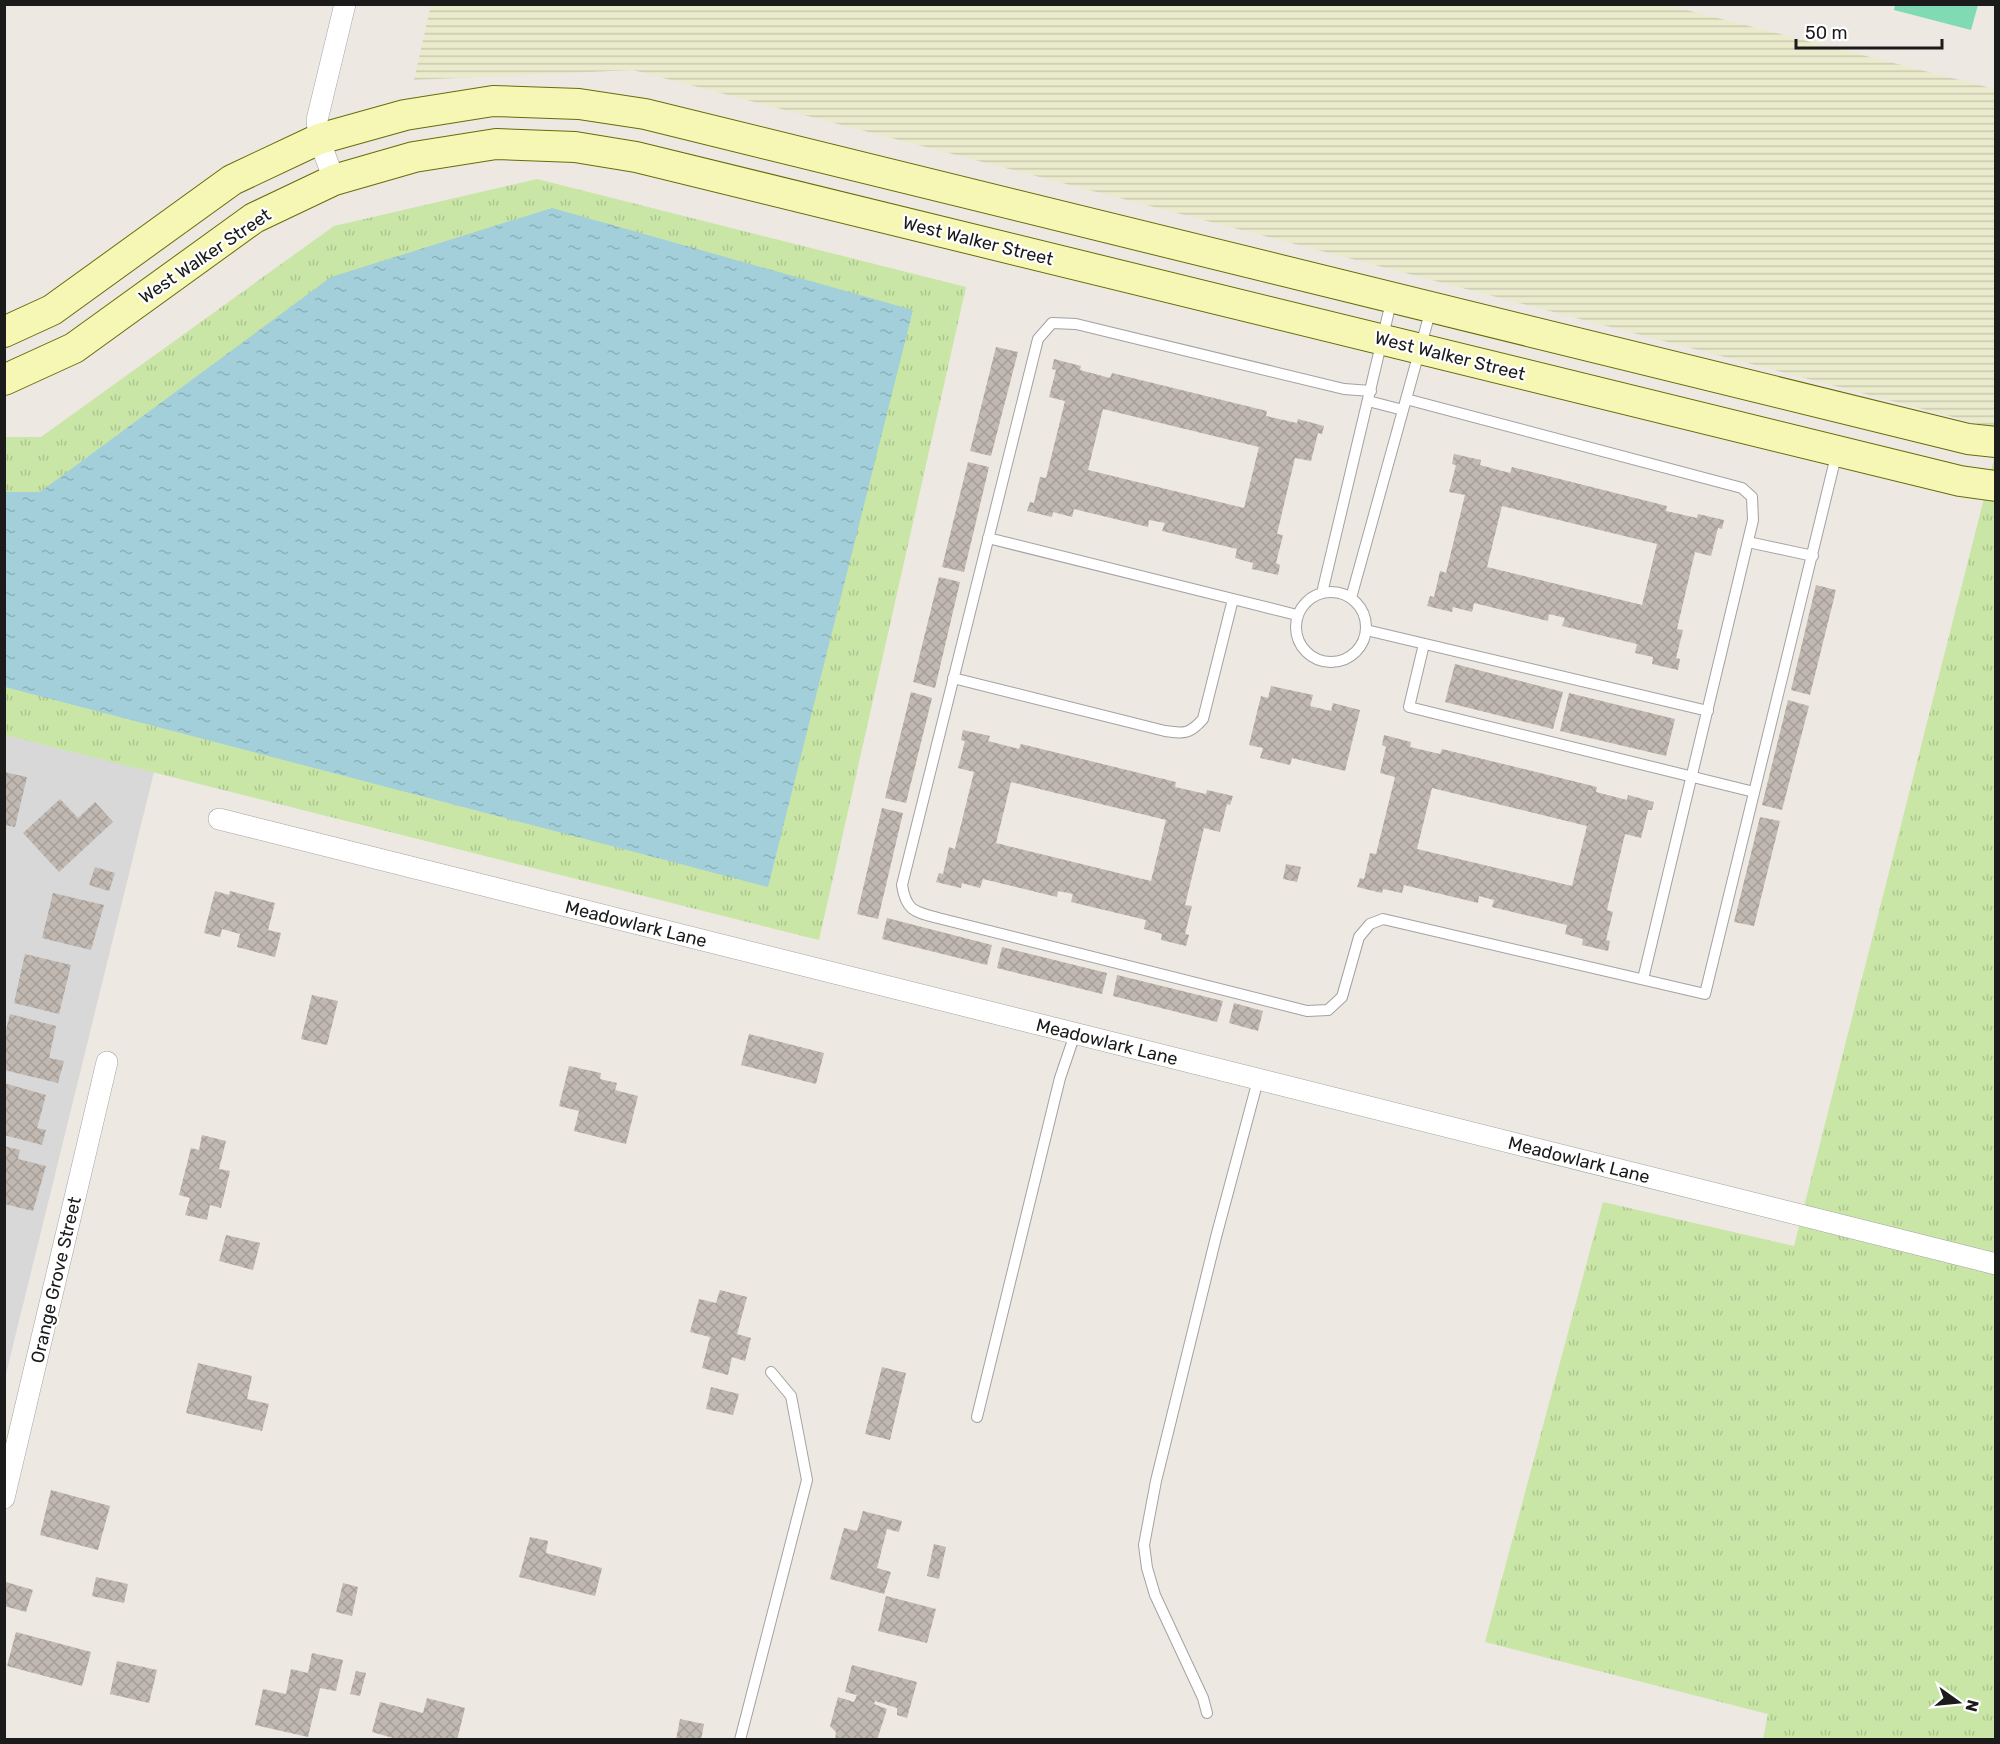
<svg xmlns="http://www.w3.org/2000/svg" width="2000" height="1744" font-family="Rubik,sans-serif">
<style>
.residential{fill:#d9d8d8}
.farmland{fill:url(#farmland-rules)}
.grass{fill:url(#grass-tufts)}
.pitch{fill:#80dab4}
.water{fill:url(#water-ripples)}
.building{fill:url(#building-cross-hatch);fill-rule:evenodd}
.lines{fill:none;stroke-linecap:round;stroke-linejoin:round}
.lane-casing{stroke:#a2a2a2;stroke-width:12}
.street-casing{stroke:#a2a2a2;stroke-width:22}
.secondary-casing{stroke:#666d08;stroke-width:32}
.lane{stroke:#fff;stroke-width:10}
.street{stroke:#fff;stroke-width:21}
.secondary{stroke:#f6f7b5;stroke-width:30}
.labels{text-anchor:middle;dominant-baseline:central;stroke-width:4.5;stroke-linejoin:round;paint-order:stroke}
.street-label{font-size:18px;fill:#1b1b1b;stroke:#fff}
</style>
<defs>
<pattern id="farmland-rules" width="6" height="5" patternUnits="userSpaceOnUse" patternTransform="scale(1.5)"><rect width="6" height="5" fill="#eaebcc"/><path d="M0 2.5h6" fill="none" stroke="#c8c9af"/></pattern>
<pattern id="grass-tufts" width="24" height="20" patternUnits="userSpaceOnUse" patternTransform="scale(1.5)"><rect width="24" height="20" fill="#c9e6a7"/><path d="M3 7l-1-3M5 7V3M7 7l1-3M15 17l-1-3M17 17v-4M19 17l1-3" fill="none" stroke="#acc58f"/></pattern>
<pattern id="water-ripples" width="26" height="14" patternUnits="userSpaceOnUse" patternTransform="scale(1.5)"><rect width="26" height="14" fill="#a2cfd9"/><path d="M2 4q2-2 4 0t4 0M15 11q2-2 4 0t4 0" fill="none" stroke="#8bb1ba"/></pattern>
<pattern id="building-cross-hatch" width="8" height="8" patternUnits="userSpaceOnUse" patternTransform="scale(1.5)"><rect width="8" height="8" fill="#c1b8b1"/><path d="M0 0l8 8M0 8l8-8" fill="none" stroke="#a59e98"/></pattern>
</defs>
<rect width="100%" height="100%" fill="#ede8e1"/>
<path class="residential" d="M5,735l149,37 -149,606z"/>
<path class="farmland" d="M431,5h1236l328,84v339l-1362,-358 -219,10z"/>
<path class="grass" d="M537,179l429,108 -147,653 -814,-205 -1,-298h37l293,-211z
M1995,455v1284h-232l5,-25 -283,-72 118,-440 191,44z"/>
<path class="pitch" d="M1895,5v-1l83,1 -7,25 -77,-20z"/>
<path class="water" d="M552,208l361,102 -145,577 -763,-200v-195h35l291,-215z"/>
<path class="building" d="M996,347l22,5 -27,104 -21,-5z
M1054,359l27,7 -1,4 30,8 2,-5 155,38 -1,5 31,7 1,-4 26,7 -2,8 -4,-1 -7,28 -16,-3 -18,76 6,1 -7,28 4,2 -2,10 -26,-6 1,-6 -18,-5 2,-9 -75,-18 3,-8 -16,-3 -1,7 -74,-18 -2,8 -19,-5 -1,5 -25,-6 3,-9 4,1 6,-26 6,1 19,-77 -16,-4 7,-27 -4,-1zM1103,409l156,38 -15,61 -156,-38z
M1454,454l27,6 -1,5 30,8 2,-6 155,39 -1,5 31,7 1,-4 26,6 -2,9 -4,-1 -7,28 -16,-4 -18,77 6,1 -7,28 4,1 -2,11 -26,-6 1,-7 -18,-4 2,-9 -75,-18 3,-8 -16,-4 -1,7 -74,-18 -2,9 -19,-5 -1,5 -25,-6 3,-10 4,1 6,-26 6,2 19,-78 -16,-3 7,-27 -4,-1zM1502,506l155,38 -15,61 -155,-38z
M968,462l21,5 -25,105 -22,-5z
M939,577l21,5 -25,106 -22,-6z
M1816,585l20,5 -26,105 -19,-5z
M1455,664l108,28 -10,37 -108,-27z
M1271,686l42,9 -3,11 21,5 2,-8 27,7 -15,61 -53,-13 -2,7 -30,-7 3,-10 -14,-3 12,-49 7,2z
M911,692l21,6 -26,105 -21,-5z
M1569,693l106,26 -9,37 -106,-25z
M1788,700l21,6 -27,104 -20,-5z
M963,730l27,6 -2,5 31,8 2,-5 155,38 -1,5 31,7 1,-4 26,6 -3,9 -3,-1 -7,28 -16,-4 -19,77 7,1 -7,28 4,1 -3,11 -25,-6 1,-6 -18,-5 2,-9 -75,-18 2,-8 -15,-3 -1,6 -74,-18 -3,9 -18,-5 -1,5 -25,-6 3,-9 4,1 6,-27 6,2 19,-77 -16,-4 7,-27 -4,-1zM1011,782l155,38 -15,61 -155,-38z
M1384,735l27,7 -1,5 30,7 2,-5 155,38 -1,5 31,8 1,-5 26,7 -2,8h-4l-7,28 -16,-4 -18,76 6,2 -7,28 4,1 -2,10 -26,-6 1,-6 -18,-5 2,-9 -75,-18 2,-7 -15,-4 -1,7 -74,-18 -2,8 -19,-4 -1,4 -25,-6 3,-9 4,1 6,-26 6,1 19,-77 -15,-4 6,-26 -4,-2zM1432,788l155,38 -15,60 -155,-37z
M4,772l23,5 -12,50 -11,-2z
M60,799l18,19 17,-16 18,20 -54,50 -36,-39z
M882,808l21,5 -25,106 -21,-5z
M1760,817l20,4 -26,105 -20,-4z
M1286,864l15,3 -4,15 -14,-3z
M95,867l20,6 -6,18 -20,-6z
M215,891l14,4 1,-4 45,12 -7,27 13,3 -6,24 -38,-10 3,-13 -18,-5 -2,8 -16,-4z
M53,893l51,12 -13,45 -49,-12z
M887,918l105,27 -5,20 -105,-26z
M1002,947l105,26 -5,21 -105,-26z
M25,954l46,11 -12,49 -45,-11z
M1117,975l106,26 -6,21 -104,-26z
M312,995l26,6 -11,44 -26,-6z
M1234,1003l29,8 -5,20 -29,-8z
M10,1014l46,12 -7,32 15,3 -6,22 -54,-13v-32z
M749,1034l75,19 -8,31 -75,-19z
M569,1066l32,7 -1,6 17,4 -2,7 23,6 -12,48 -52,-13 5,-20 -20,-5z
M4,1083l42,12 -9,33 9,2 -4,15 -38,-10z
M202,1135l24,6 -7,28 11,2 -9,37 -11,-3 -3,15 -22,-5 5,-17 -11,-3 12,-47 8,2z
M4,1146l16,4 -2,9 28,7 -13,45 -29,-7z
M226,1235l34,8 -7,27 -34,-9z
M720,1290l27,7 -10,37 14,4 -6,23 -13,-4 -4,18 -26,-7 8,-31 -20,-5 9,-33 17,4z
M198,1363l54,13 -5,23 22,5 -7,27 -76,-18z
M882,1367l24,6 -16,67 -25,-6z
M711,1387l28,7 -6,21 -27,-6z
M51,1490l59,16 -12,44 -58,-15z
M863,1511l39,10 -3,11 -12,-3 -10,39 14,4 -7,22 -54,-15 14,-51 13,3z
M530,1537l18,4 -2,12 56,15 -7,28 -76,-19z
M934,1544l12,3 -7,32 -12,-3z
M96,1577l32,7 -4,19 -32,-7z
M6,1582l27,8 -7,22 -22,-6z
M343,1583l15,4 -6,29 -16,-4z
M886,1596l50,13 -9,34 -49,-12z
M16,1632l75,20 -9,34 -75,-20z
M312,1653l31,7 -7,31 -16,-3 -12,49 -53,-12 8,-36 23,5 5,-25 17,4z
M117,1661l40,9 -8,33 -39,-9z
M852,1665l65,17 -10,36 -10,-3v-7l-22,-7 -1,3 13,5 -10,31h-42l1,-8 -6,-6 8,-29 16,5 3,-7 -12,-3z
M356,1671l10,2 -6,23 -10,-2z
M427,1698l38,10 -8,32h-65l1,-2 -21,-6 8,-30 43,11z
M680,1719l24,5 -3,16h-25z"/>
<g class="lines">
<g class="lane-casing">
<path id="lane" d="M1371,391l-27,-2 -268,-65 -24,-1 -14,16 -136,546c4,26 13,27 36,33l369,93 21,-1 14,-13 17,-60 11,-13 13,-5 322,75 132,-542
M1406,399l336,89 10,9 1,23 -110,459
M1368,401l35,9
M988,538l245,61
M1748,542l65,14
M1296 627a35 35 0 1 1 70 0a35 35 0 1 1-70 0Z
M1322,593l70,-295
M1351,598l80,-289
M1366,630l342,81
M1424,644l-15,63 345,85
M953,678l212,53c19,3 25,3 38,-12l30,-120 64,16
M977,1417l83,-339 15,-44
M1207,1713l-4,-15 -48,-103 -8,-27 -3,-23 12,-64 60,-244 42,-157
M740,1740l67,-260 -16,-84 -20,-24"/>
</g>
<g class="street-casing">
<path id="street" d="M334,180l-15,-41 -2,-19 28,-116
M219,819l1777,445
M4,1498l103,-436"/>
</g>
<g class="secondary-casing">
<path id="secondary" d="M4,332l48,-22 180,-130 87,-41 86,-24 88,-14 86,3 66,10 1323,325 28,3
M4,380l70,-32 180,-130 80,-38 80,-23 82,-13 79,3 61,10 1324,324 36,5"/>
</g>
<use href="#lane" class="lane"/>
<use href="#street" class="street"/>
<use href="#secondary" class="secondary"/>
</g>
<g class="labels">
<g class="street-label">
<text transform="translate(978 241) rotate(14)">West Walker Street</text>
<text transform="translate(205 256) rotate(-34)">West Walker Street</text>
<text transform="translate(1450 356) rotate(14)">West Walker Street</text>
<text transform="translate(636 924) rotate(14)">Meadowlark Lane</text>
<text transform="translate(1107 1042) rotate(14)">Meadowlark Lane</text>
<text transform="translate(1579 1160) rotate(14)">Meadowlark Lane</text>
<text transform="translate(56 1280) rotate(-77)">Orange Grove Street</text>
</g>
</g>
<rect width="2000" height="1744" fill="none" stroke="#1b1b1b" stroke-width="12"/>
<g transform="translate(1958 1702) rotate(105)" stroke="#ffffff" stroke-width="4.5" paint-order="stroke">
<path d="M0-4.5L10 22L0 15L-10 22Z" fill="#1b1b1b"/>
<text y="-9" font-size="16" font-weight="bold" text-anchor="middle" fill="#1b1b1b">N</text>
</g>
<path d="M1796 39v9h146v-9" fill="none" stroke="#1b1b1b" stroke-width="3"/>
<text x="1805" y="39" font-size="18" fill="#1b1b1b" stroke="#ffffff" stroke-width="4.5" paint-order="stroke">50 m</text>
</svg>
